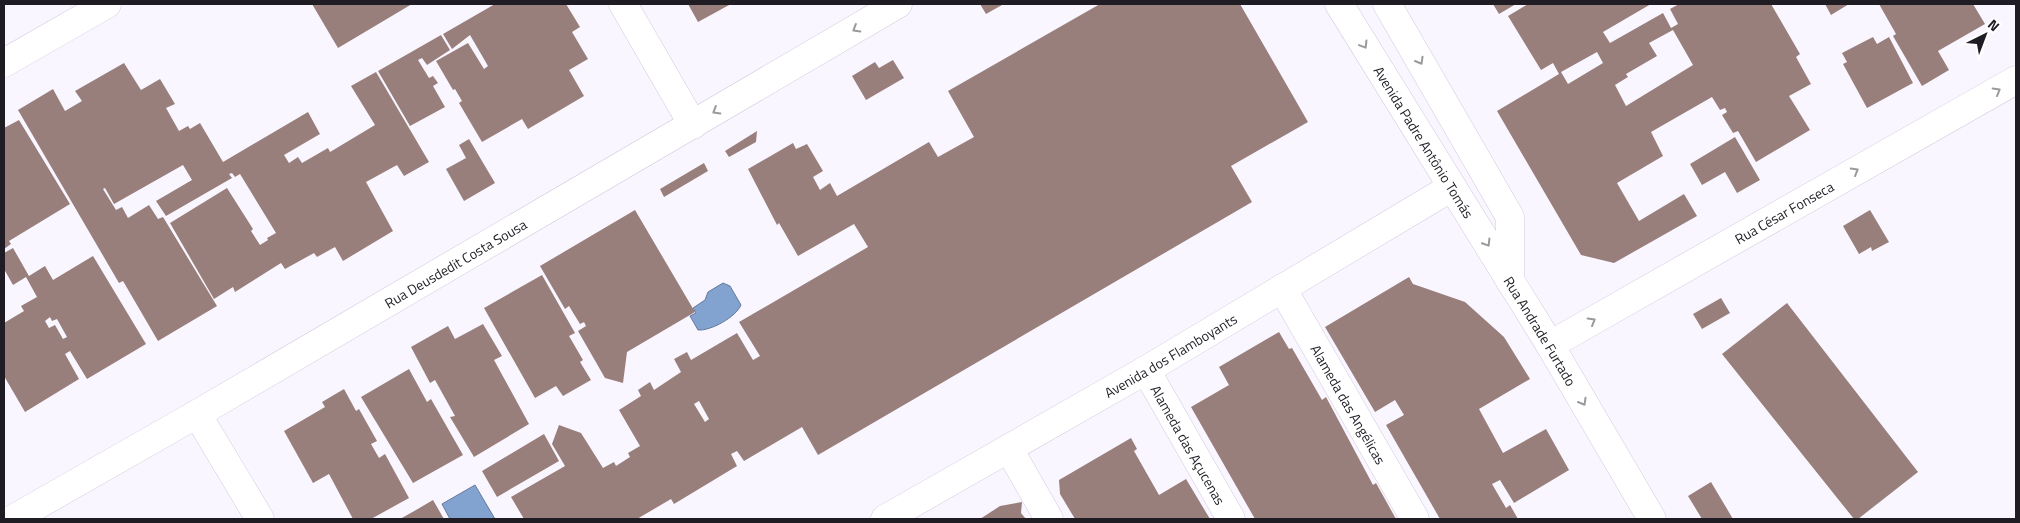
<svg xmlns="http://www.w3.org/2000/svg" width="2020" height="523" font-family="'Titillium Web',sans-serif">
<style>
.water{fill:#82a2d0;stroke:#657a9c}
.building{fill:#987f7c;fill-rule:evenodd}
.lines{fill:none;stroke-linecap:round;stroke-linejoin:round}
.minor-casing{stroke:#d4cadf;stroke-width:29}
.tertiary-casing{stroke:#d4cadf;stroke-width:29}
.minor{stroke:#fff;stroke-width:28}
.tertiary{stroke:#fff;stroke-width:28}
.oneway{stroke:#9b999c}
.labels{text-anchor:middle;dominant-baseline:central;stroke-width:5;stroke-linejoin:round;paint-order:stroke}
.street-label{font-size:14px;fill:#201c24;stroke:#fff}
</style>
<rect width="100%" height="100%" fill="#faf6ff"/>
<path class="water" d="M723,283l7,3 11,19c-5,12 -30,26 -43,25l-8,-14 6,-3 -3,-5 12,-8 3,-8z
M475,485l20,34h-45l-8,-15z"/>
<path class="building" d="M312,4h100l-74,44z
M495,4h71l14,23 -8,5 16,27 -19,11 15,26 -56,33 -6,-10 -40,23 -23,-39 3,-2 -7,-12 -2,1 -17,-29 32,-18 16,26 4,-3 -18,-31 -18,14 -9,-15z
M688,4h43l-33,18z
M980,4h21l1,1 -16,9z
M1100,4h140l68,118 -77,44 21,36 -434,253 -16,-28 -58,34 -7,-10 -6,3 6,12 -63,38 -3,-5 -34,20h-113l-13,-22 54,-31 -13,-22 7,-19 22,8 22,35 11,-6 2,4 14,-9 -2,-4 12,-7 -21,-36 22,-14 -3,-6 12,-8 4,8 27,-18 -7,-13 13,-7 4,8 46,-27 16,27 7,-4 -21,-34 129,-75 -14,-23 -56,32 -19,-33 -2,2 -29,-56 45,-26 3,6 11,-5 16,27 -10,6 7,13 10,-7 7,13 92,-54 9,15 36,-20 -26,-46zM699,401l10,18 -4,3 -11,-18z
M1493,4h23l-17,10z
M1528,4h123l-48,28 7,11 53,-30 8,15 7,-4 -8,-15 9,-5h92l29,50 -4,3 15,27 -22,12 21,34 -54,32 -18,-31 -5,2 -11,-18 5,-3 -2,-4 -5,2 -8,-13 -61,35 12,24 -46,27 22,38 45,-27 13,22 -83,47 -33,-8 -84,-144 62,-37 -6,-11 -12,7 -33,-54zM1673,30l20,35 -67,41 -11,-21 13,-8 -2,-3 31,-18 -8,-13zM1597,52l6,11 -35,21 -7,-12z
M1825,4h24l-18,11z
M1879,4h94l12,20 -47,27 11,19 -27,16 -29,-50 3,-2z
M441,35l9,15 -23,15 -5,-7 -4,2 11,18 4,-2 5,7 -5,3 12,21 -35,19 -32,-55z
M1873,37l4,7 12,-7 24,46 -46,25 -24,-44 4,-2 -5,-9z
M893,60l11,18 -38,22 -14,-24 23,-14 4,6z
M124,63l17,27 19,-11 15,25 -9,4 13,23 9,-5 2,3 10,-6 23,39 85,-50 12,22 -36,21 5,8 9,-6 4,6 26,-15 2,4 45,-27 -24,-39 25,-14 53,90 -25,14 -7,-11 -31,17 27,49 -50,30 -8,-14 -18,10 -3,-4 -29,16 -4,-6 -46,29 -2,-5 -19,12 -44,-76 57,-35 26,41 -2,2 9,14 8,-5 -1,-2 9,-5 -36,-59 -5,3 -3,-4 -3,1 3,4 -66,38 -10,-15 36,-21 -9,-15 -69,39 -9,-16 -2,1 13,21 6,-3 6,11 21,-13 9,14 5,-2 54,89 -59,35 -35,-60 -4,2 -101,-173 35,-21 12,22 17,-10 -7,-10z
M19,120l51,84 -61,37 2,3 -7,5v-121z
M757,131l-1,11 -27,15 -4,-6z
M1735,137l25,43 -23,13 -12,-21 -23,13 -12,-21z
M469,139l26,44 -31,18 -18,-32 20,-11 -7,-13z
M704,163l4,8 -44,26 -4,-8z
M635,210l60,102 -68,40 -4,31 -18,-5 -27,-47 8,-5 -2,-4 -4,2 -11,-18 -4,3 -25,-43z
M1870,210l19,32 -17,9 -1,-4 -12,7 -16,-28z
M13,248l16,28 16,-10 8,14 40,-24 53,88 -59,35 -17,-28 -5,3 14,25 -54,33 -21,-36v-53l20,-12 -3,-5 16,-9 -11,-20 -13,8 -9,-16v-16zM50,317l2,4 5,-2 10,18 -4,2 -8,-14 -6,3 -4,-7z
M542,275l33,58 -6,3 14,24 -3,2 11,18 -28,16 -7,-10 -21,12 -51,-90z
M1409,277l4,7 52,18 39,35 26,42 -51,30 24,44 43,-24 23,41 -55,33 -14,-23 -8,4 14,24 4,-3 8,14h-78l-54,-94 18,-10 -9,-15 -20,12 -50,-85z
M1721,298l9,15 -28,16 -9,-15z
M1787,303l131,169 -60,47h-4l-132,-165z
M483,324l19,32 -8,4 35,64 -55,33 -24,-40 5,-1 -20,-36 -5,3 -19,-36 37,-21 7,13z
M1279,332l10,17 3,-1 30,52 4,-3 47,88 3,-2 20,36h-141l-64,-112 38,-22 -10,-18z
M409,369l18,33 4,-3 32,56 -50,28 -52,-86z
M344,389l12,22 3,-2 18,32 -6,3 8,14 6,-4 24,44 -38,21h-18l-24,-45 -16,9 -29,-52 41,-24 -3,-5z
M544,434l15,27 -62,36 -15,-26z
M1131,438l6,11 -3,2 25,44 27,-16 24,40h-135l-15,-25 -1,-14z
M1711,482l22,37h-31l-14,-23z
M433,500l11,19h-44l16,-9z
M1022,502l-1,11 5,6h-46l20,-13z"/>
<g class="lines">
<g class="minor-casing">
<g id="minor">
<path d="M623,4l70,121"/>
<path d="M4,63l103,-59"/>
<path id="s1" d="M1282,288l133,231"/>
<path id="s2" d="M1550,345l466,-265"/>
<path id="s3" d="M1146,370l85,149"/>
<path d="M197,414l63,105"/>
<path d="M1009,449l40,70"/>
<path id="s4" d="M13,519l184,-105 701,-410"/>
<path id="s5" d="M885,519l261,-149 306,-183"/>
</g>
</g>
<g class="tertiary-casing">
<g id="tertiary">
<path id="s6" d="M1339,4l211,341 102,174"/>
<path d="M1387,4l123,213v64"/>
</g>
</g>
<use href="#minor" class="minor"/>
<use href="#tertiary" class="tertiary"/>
</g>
<defs><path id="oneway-chevron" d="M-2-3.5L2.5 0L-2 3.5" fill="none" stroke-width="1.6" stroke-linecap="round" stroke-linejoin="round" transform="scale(1.25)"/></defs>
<g class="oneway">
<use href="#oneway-chevron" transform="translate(856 29) rotate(149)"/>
<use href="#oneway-chevron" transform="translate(1364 45) rotate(59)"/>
<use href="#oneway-chevron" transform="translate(1420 61) rotate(60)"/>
<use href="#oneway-chevron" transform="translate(1997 91) rotate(-30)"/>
<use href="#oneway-chevron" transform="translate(716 111) rotate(149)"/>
<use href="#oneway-chevron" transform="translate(1855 171) rotate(-30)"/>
<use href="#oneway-chevron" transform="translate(1487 243) rotate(58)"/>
<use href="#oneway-chevron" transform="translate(1592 321) rotate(-30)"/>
<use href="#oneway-chevron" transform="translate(1583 402) rotate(60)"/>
</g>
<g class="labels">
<g class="street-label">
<text stroke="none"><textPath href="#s6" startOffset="162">Avenida Padre Antônio Tomás</textPath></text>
<text stroke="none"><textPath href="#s2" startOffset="269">Rua César Fonseca</textPath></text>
<text stroke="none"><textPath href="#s4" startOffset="511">Rua Deusdedit Costa Sousa</textPath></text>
<text stroke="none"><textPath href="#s6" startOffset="384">Rua Andrade Furtado</textPath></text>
<text stroke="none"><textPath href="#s5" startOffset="329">Avenida dos Flamboyants</textPath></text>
<text stroke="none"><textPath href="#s1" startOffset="134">Alameda das Angélicas</textPath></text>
<text stroke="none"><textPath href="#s3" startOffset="86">Alameda das Açucenas</textPath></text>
</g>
</g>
<rect width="2020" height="523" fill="none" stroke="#201c24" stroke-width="10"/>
<g transform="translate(1985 35) rotate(42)" stroke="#ffffff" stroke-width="4" paint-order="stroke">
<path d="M0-4L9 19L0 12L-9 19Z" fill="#201c24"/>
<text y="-8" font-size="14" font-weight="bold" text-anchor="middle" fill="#201c24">N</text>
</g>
</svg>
